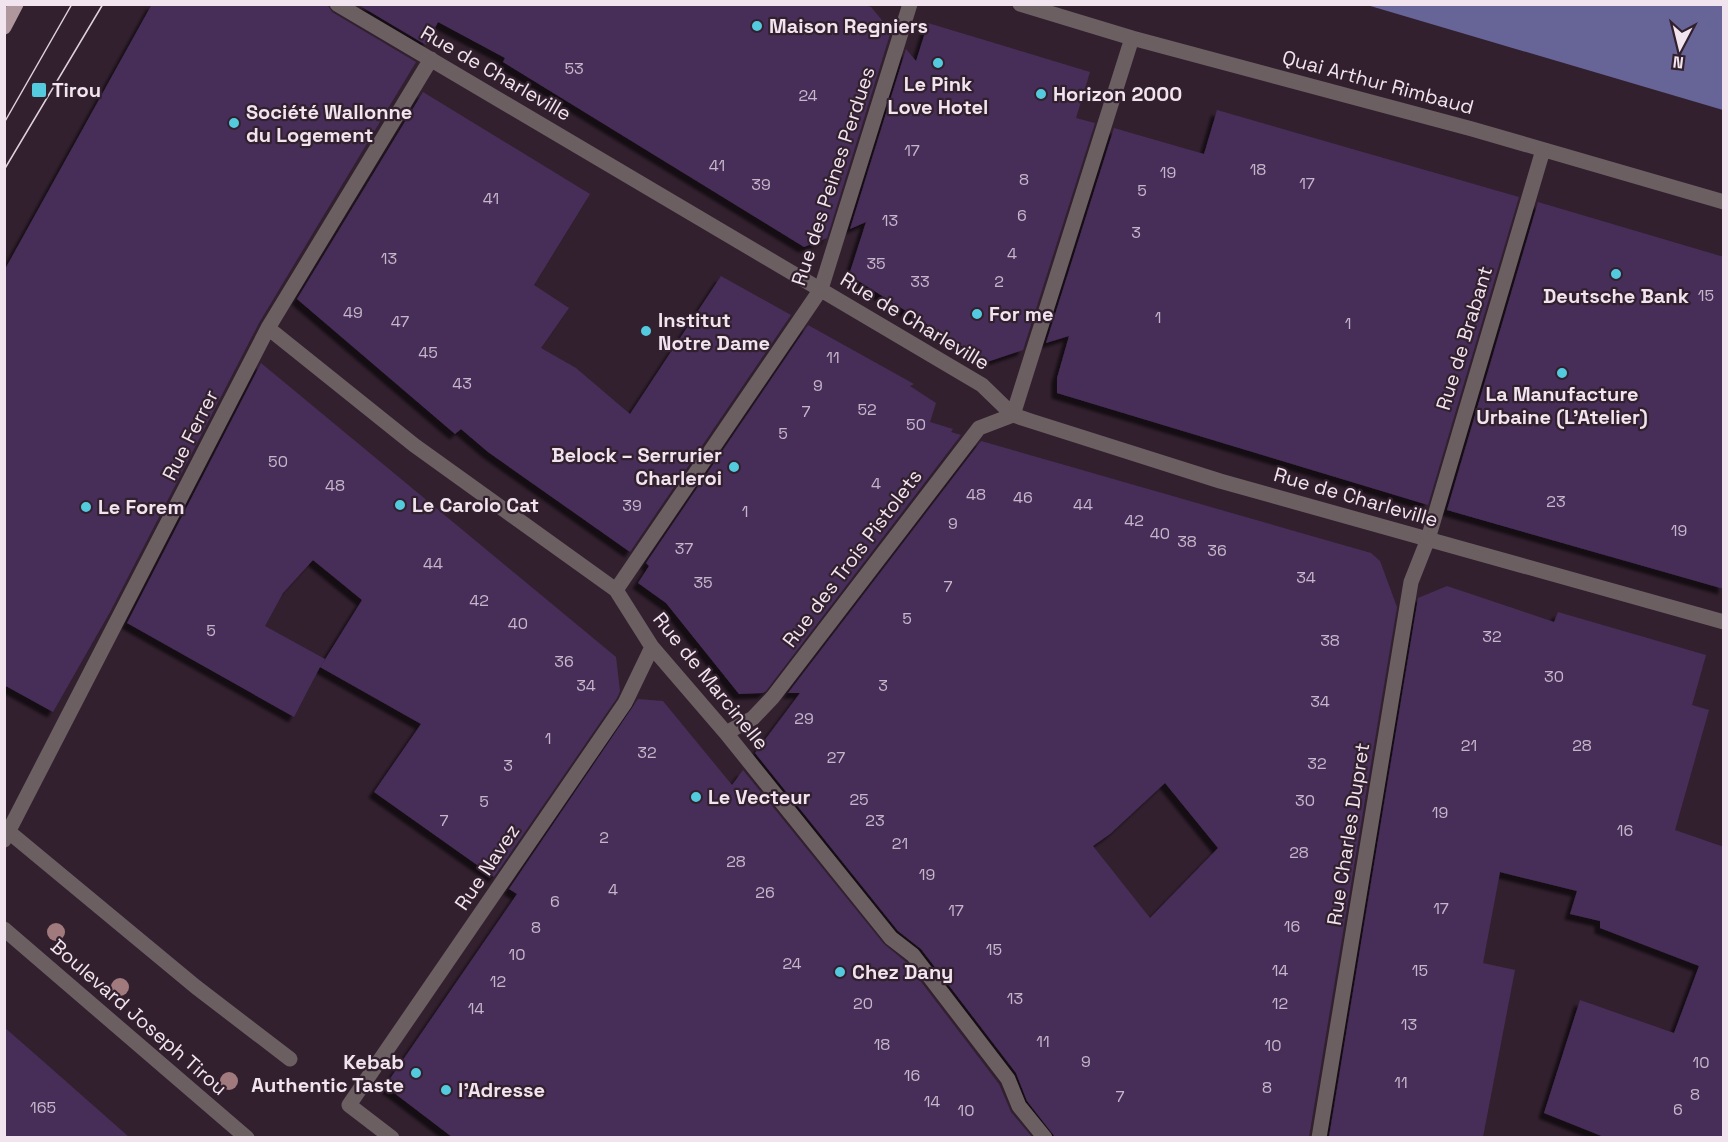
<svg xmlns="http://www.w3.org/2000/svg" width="1728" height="1142" font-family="'Space Grotesk',sans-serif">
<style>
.water{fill:#676598}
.building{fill:#472d59;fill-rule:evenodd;filter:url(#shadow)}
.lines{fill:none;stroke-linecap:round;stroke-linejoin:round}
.minor{stroke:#6b5f62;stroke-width:15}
.major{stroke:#b0969d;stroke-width:15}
.tram{stroke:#ded0db;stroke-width:1.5}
.tree{fill:#a17a7d}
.poi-dot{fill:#54cade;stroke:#32202e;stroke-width:2}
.labels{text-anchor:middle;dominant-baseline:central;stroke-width:4.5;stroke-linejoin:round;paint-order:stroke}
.number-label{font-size:16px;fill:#c6b6c9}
.poi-label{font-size:20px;font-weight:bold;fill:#f1e4ee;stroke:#32202e;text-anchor:start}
.street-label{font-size:20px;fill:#f1e4ee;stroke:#32202e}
</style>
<defs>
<filter id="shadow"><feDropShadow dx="-5.5" dy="5.5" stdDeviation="1.5" flood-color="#0009"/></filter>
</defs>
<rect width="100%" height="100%" fill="#32202e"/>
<path class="water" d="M1367,5h356v105z"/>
<path class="building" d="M152,4h175l5,8 84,50 -157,261 -149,289 -57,100 -49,-27v-414z
M357,4h504l10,3 20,24 -64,207 -23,9 -301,-185 2,-4 -67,-36 -12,23z
M928,23l162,49 -14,46 19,5 -72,227 -36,12 -138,-87 17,-53 -16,7 56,-180 10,12z
M423,92l167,102 -56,91 35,23 -28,40 35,20 54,46 91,-138 70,39 -161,237 -142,-100 -27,-23 -6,5 -158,-135z
M1217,110l302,87 -91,308 -371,-112v-15l12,-42 -23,7 68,-215 90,26z
M1538,202l186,55v332l-277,-79z
M808,325l106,59 -4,2 26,17 -6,19 23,7 -2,3 10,3 -195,256 -3,2 -24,1 -73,-91 -28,-20 11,-17 -3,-3z
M261,363l355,294 4,34 -3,7 -123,179 -120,-85 47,-68 -101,-57 -26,50 -167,-94zM313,560l49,40 -41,66 4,-7 -60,-33 18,-33z
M981,441l390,112 9,8 17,46 -88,530h-254l-28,-36 -11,-28 -95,-124 -23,-18 -143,-178 45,-60h-12zM1165,783l53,65 -68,70 -57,-72 17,-12z
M1447,586l107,36 4,-10 148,43 -14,50 17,5 -34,120 49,17v290h-120l-60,-24 36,-113 94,33 25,-67 -99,-38v-7l-30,-7 7,-23 -77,-19 -17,91 32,7 -32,167h-154l89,-539z
M638,699l25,2 69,84 11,-15 141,174 22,18 93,122 12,28 21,25h-580l-67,-51 132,-192 -8,-5z
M4,1027l40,35 85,75h-125z"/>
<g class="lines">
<path class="minor" d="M337,4l645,381 31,30 18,6 189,60 504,141
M1020,4l112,34 340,91 252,73
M268,328l146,117 202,145 36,57 74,86 165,205 22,17 95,124 11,27 26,32
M616,590l205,-301 89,-285
M726,733l27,-15 20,-21 206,-269 34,-13 119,-377
M9,832l187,155 94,72
M4,840l264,-512 163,-269
M4,929l243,209
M392,1138l-43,-33 276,-402 27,-56
M1319,1138l92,-556 17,-43 115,-389"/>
<path class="major" d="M4,27l12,-23"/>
<path class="tram" d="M4,123l68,-119
M4,170l99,-166"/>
</g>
<g class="tree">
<circle cx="56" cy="932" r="9"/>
<circle cx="120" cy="987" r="9"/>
<circle cx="229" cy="1081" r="9"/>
</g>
<g class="poi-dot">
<circle cx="757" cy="26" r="6"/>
<circle cx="938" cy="63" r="6"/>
<rect x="31" y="82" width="16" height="16" rx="3"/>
<circle cx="1041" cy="94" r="6"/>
<circle cx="234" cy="123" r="6"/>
<circle cx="1616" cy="274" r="6"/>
<circle cx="977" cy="314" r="6"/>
<circle cx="646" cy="331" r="6"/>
<circle cx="1562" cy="373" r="6"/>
<circle cx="734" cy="467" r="6"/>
<circle cx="400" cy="505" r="6"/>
<circle cx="86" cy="507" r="6"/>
<circle cx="696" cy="797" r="6"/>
<circle cx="840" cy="972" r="6"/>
<circle cx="416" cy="1073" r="6"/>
<circle cx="446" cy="1090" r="6"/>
</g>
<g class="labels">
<g class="number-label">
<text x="574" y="68">53</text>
<text x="808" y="95">24</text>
<text x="912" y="150">17</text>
<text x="717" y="165">41</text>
<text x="1258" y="169">18</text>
<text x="1168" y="172">19</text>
<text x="1024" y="179">8</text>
<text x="1307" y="183">17</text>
<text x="761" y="184">39</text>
<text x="1142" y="190">5</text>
<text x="491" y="198">41</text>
<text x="1022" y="215">6</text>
<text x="890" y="220">13</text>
<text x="1136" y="232">3</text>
<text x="1012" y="253">4</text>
<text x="389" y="258">13</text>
<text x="876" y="263">35</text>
<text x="920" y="281">33</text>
<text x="999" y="281">2</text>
<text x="1706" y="295">15</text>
<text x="353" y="312">49</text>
<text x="1158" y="317">1</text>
<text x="400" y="321">47</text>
<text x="1348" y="323">1</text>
<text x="428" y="352">45</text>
<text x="833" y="357">11</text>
<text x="462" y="383">43</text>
<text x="818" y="385">9</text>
<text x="867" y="409">52</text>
<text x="806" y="411">7</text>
<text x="916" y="424">50</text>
<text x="783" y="433">5</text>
<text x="278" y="461">50</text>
<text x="876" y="483">4</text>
<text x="335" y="485">48</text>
<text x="976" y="494">48</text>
<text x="1023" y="497">46</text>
<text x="1556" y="501">23</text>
<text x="1083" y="504">44</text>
<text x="632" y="505">39</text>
<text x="745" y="511">1</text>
<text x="1134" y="520">42</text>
<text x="953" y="523">9</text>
<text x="1679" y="530">19</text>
<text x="1160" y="533">40</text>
<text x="1187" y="541">38</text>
<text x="684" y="548">37</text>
<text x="1217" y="550">36</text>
<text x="433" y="563">44</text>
<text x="1306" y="577">34</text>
<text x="703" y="582">35</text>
<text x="948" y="586">7</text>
<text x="479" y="600">42</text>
<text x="907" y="618">5</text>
<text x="518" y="623">40</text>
<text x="211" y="630">5</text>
<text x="1492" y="636">32</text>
<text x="1330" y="640">38</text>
<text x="564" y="661">36</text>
<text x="1554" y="676">30</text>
<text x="586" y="685">34</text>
<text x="883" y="685">3</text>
<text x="1320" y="701">34</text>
<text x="804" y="718">29</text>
<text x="548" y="738">1</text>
<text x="1469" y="745">21</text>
<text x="1582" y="745">28</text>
<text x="647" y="752">32</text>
<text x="836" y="757">27</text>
<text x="1317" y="763">32</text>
<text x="508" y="765">3</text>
<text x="859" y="799">25</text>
<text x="1305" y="800">30</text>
<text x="484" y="801">5</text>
<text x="1440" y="812">19</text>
<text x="444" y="820">7</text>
<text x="875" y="820">23</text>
<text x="1625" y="830">16</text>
<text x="604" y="837">2</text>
<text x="900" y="843">21</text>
<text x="1299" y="852">28</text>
<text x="736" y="861">28</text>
<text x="927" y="874">19</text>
<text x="613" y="889">4</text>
<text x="765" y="892">26</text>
<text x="555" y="901">6</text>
<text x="1441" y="908">17</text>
<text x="956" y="910">17</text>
<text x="1292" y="926">16</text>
<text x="536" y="927">8</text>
<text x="994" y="949">15</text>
<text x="517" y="954">10</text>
<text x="792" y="963">24</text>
<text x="1280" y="970">14</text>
<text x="1420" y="970">15</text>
<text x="498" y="981">12</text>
<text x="1015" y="998">13</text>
<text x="863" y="1003">20</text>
<text x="1280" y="1003">12</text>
<text x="476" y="1008">14</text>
<text x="1409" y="1024">13</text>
<text x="1043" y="1041">11</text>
<text x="882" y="1044">18</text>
<text x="1273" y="1045">10</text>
<text x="1086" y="1061">9</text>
<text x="1701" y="1062">10</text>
<text x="912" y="1075">16</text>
<text x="1401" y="1082">11</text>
<text x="1267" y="1087">8</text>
<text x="1695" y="1094">8</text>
<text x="1120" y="1096">7</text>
<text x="932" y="1101">14</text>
<text x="43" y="1107">165</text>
<text x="1678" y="1109">6</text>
<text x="966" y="1110">10</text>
</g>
<g class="poi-label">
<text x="769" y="26">Maison Regniers</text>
<text x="938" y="84" text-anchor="middle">Le Pink<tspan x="938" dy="23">Love Hotel</tspan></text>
<text x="52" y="90">Tirou</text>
<text x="1053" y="94">Horizon 2000</text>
<text x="246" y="112">Société Wallonne<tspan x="246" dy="23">du Logement</tspan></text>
<text x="1616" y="296" text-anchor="middle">Deutsche Bank</text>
<text x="989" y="314">For me</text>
<text x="658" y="320">Institut<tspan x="658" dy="23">Notre Dame</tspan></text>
<text x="1562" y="394" text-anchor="middle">La Manufacture<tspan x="1562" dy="23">Urbaine (L'Atelier)</tspan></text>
<text x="722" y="455" text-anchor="end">Belock – Serrurier<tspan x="722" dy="23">Charleroi</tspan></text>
<text x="412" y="505">Le Carolo Cat</text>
<text x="98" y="507">Le Forem</text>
<text x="708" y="797">Le Vecteur</text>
<text x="852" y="972">Chez Dany</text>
<text x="404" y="1062" text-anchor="end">Kebab<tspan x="404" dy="23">Authentic Taste</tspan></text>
<text x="458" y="1090">l’Adresse</text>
</g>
<g class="street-label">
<text transform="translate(496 73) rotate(30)">Rue de Charleville</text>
<text transform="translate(1378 82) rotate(15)">Quai Arthur Rimbaud</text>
<text transform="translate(833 176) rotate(-72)">Rue des Peines Perdues</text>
<text transform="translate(915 321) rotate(31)">Rue de Charleville</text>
<text transform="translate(1464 338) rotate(-73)">Rue de Brabant</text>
<text transform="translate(190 435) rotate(-63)">Rue Ferrer</text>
<text transform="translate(1356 497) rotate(16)">Rue de Charleville</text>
<text transform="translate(852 558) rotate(-53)">Rue des Trois Pistolets</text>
<text transform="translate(711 681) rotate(51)">Rue de Marcinelle</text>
<text transform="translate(1348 834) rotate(-81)">Rue Charles Dupret</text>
<text transform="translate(487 867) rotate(-56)">Rue Navez</text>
<text transform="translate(139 1017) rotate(41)">Boulevard Joseph Tirou</text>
</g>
</g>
<rect width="1728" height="1142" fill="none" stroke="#f1e4ee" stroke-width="12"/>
<g transform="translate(1680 48) rotate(187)" stroke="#32202e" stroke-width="4.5" paint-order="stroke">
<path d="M0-4.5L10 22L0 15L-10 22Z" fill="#f1e4ee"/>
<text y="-9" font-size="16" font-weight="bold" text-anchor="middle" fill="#f1e4ee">N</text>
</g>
</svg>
